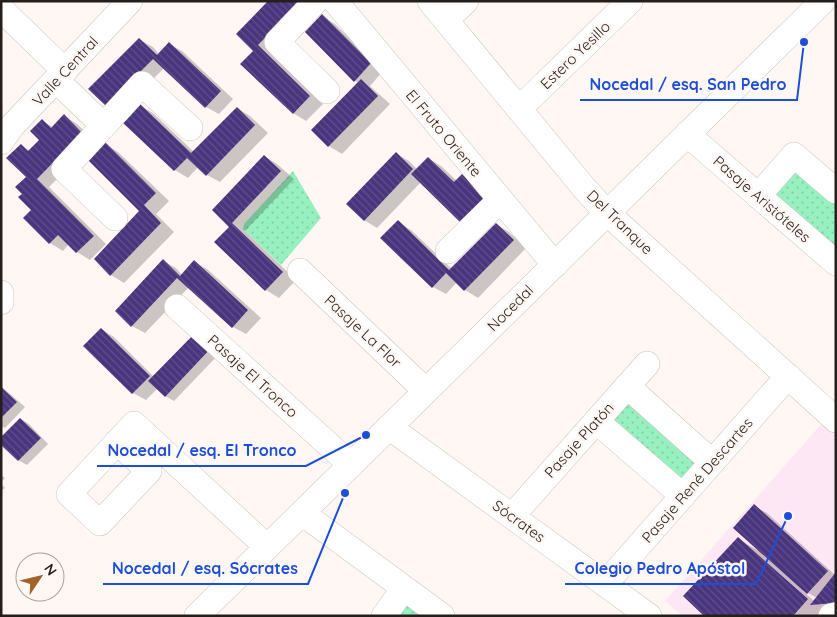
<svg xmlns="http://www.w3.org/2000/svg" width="837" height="617" font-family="Quicksand,sans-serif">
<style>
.education{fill:#fee7f4}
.grass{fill:url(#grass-dots)}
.shadow{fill:#0003;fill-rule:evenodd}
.building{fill:url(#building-back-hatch)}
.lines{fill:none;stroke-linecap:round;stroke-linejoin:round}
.minor-casing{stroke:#d3c3bc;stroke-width:26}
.minor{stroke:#fff;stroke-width:25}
.labels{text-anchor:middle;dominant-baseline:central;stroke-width:5;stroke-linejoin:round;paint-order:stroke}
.street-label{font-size:15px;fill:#251f1c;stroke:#fef7f4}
.leader{fill:none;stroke:#1d4ed8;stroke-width:2}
.callout-dot{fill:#1d4ed8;stroke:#fef7f4;stroke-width:2}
.callout-label{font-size:16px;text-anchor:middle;font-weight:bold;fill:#1d4ed8;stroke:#fef7f4;stroke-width:5;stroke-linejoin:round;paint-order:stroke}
</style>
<defs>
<pattern id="grass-dots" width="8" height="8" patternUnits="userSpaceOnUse" patternTransform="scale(1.25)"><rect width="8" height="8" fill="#97f0bf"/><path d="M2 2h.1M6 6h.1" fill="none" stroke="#82cda4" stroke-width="1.8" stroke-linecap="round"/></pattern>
<pattern id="building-back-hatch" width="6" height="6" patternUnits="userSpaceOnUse" patternTransform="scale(1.25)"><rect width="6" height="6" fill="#49347e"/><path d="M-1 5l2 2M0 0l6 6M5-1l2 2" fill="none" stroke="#604f8a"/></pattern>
</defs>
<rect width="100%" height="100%" fill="#fef7f4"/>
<path class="education" d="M824,421l12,11v184h-153l-18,-15z"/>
<path class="grass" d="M793,165l43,38v50l-68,-61z
M293,171l28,47 -40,47 -38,-36 1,-5z
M629,395l74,67 -23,25 -75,-66z
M404,596l27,20h-41z"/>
<path class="shadow" d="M269,1l47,6 -45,46 52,51 -17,17 -13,-8 -38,-62z
M322,16l13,8 48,47 -13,15 20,18 -48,50 -13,-8 -17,-16 46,-47 -51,-51z
M140,40l13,7 6,7 10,-10 13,7 51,48 -14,15 -13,-7 -42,-39 -44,45z
M140,106l13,7 41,39 43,-44 13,8 18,17 -48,49 -13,-7 -9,-8 -10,11 -13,-8 -51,-48z
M64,116l13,8 18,17 -46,46 57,57 -16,16 -13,-8 -8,-8 -6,7 -13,-8 -25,-25 8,-8 -10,-16 4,-17 -6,-32 9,6 11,-11 1,-19 11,6z
M105,144l13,8 51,49 -13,13 18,18 -50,51 -13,-8 -16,-16 46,-48z
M396,154l13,7 9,9 10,-12 13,8 16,15 6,-6 13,8 -55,-1 -44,46 -13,-8z
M264,156l13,8 17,15 -49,52 51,49 -17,18 -13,-8 -35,-64 -18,-16z
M398,222l13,8 41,39 44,-45 13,8 17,16 -48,50 -13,-8 -8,-8 -11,12 -13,-7z
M163,261l13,7 6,7 12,-13 13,7 54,49 -15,16 -13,-7 -44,-40 -44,46 -13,-7z
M101,329l13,8 40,40 51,-39 15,15 -46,48 -9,-5 -7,-8 -12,12 -13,-7z
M1,386l24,21 -20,21 -4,-2z
M21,419l8,5 19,20 -21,21 -9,-5z
M1,475l4,3 -4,4z
M1,484l4,4 -4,3z
M754,506l13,7 68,62 -6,39 -6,-3 -5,5h-113l33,-77 21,12zM803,590l14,8 -2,4 -12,-11z"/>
<path class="building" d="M268,1h33l-43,44 52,51 -17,18 -53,-50 13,-13 -17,-17z
M322,14l49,49 -17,19 -49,-50z
M139,38l18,17 12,-13 52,49 -16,17 -52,-49 -47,47 -18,-17z
M361,79l17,17 -50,51 -17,-17z
M140,104l51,49 46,-46 18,18 -49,51 -19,-18 -13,13 -51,-48z
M64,114l18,19 -45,46 57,57 -18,17 -18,-18 -9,9 -26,-26 8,-8 -13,-13 4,-3 -7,-7 11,-10 -20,-19 15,-14 7,7 11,-11 -9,-9 12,-12 9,9z
M105,142l51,51 -12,12 17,18 -51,53 -16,-17 45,-48 -51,-51z
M396,152l17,17 -49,52 -18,-17z
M264,155l17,16 -49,52 51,49 -18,19 -51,-49 15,-15 -17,-17z
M428,157l26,25 8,-8 25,24 -25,26 -51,-50z
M398,220l51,50 47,-47 18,17 -50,51 -18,-18 -14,15 -52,-50z
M163,259l17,17 14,-16 54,50 -16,18 -55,-50 -46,49 -16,-16z
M101,328l49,48 -18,18 -49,-48z
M196,332l16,15 -47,50 -17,-16z
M1,387l16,15 -16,16z
M20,418l21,20 -23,23 -17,-16v-8z
M754,504l74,67 -21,23 -74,-66z
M738,537l70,62 -15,17h-89l-21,-20z
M836,572v31l-26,2z"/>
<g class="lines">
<g class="minor-casing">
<path id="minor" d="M316,1l-39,41 50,49
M335,1l220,264
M430,1l155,188 22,24 229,207
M1,9l64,62
M446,20l20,-19
M56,80l47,45
M519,109l111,-108
M687,134l149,129
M1,142l11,-16 118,-125
M758,196l36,-41 42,36
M115,218l-51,-49 78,-85 48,44
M448,251l52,-51
M300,271l126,120
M1,293v9
M177,307l174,158
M627,386l85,76
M596,421l87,75
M389,427l260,189
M117,442l32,29 -49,52 -31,-29 65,-70 133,123
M302,513l140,103
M512,516l135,-152
M605,584l183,-208
M197,616l626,-615
M384,616l20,-28
M831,616l5,-1"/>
</g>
<use href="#minor" class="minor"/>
</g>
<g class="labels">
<g class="street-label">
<text transform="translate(575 55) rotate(-44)">Estero Yesillo</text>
<text transform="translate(65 71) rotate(-47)">Valle Central</text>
<text transform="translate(444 133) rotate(50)">El Fruto Oriente</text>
<text transform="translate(762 199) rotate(41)">Pasaje Aristóteles</text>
<text transform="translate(620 222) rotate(44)">Del Tranque</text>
<text transform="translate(510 308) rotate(-45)">Nocedal</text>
<text transform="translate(363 331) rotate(43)">Pasaje La Flor</text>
<text transform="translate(253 376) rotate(42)">Pasaje El Tronco</text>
<text transform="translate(579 440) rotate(-48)">Pasaje Platón</text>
<text transform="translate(697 480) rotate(-49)">Pasaje René Descartes</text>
<text transform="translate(519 521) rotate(36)">Sócrates</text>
</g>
</g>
<path class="leader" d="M804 42L797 100H580M366 435L306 466H97M788 516L756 584H565M345 493L308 584H103"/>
<g class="callout-dot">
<circle cx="804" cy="42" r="5"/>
<circle cx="366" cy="435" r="5"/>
<circle cx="788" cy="516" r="5"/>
<circle cx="345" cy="493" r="5"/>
</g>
<g class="callout-label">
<text x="688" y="90">Nocedal / esq. San Pedro</text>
<text x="202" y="456">Nocedal / esq. El Tronco</text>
<text x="660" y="574">Colegio Pedro Apóstol</text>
<text x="205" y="574">Nocedal / esq. Sócrates</text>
</g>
<rect width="837" height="617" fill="none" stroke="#251f1c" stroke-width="5"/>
<g transform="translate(40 577) rotate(55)"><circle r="24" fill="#fef7f4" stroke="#a7a19e"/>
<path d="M0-4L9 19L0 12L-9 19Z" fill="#a1632a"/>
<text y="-8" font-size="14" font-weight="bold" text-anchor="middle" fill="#251f1c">N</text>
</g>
</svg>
